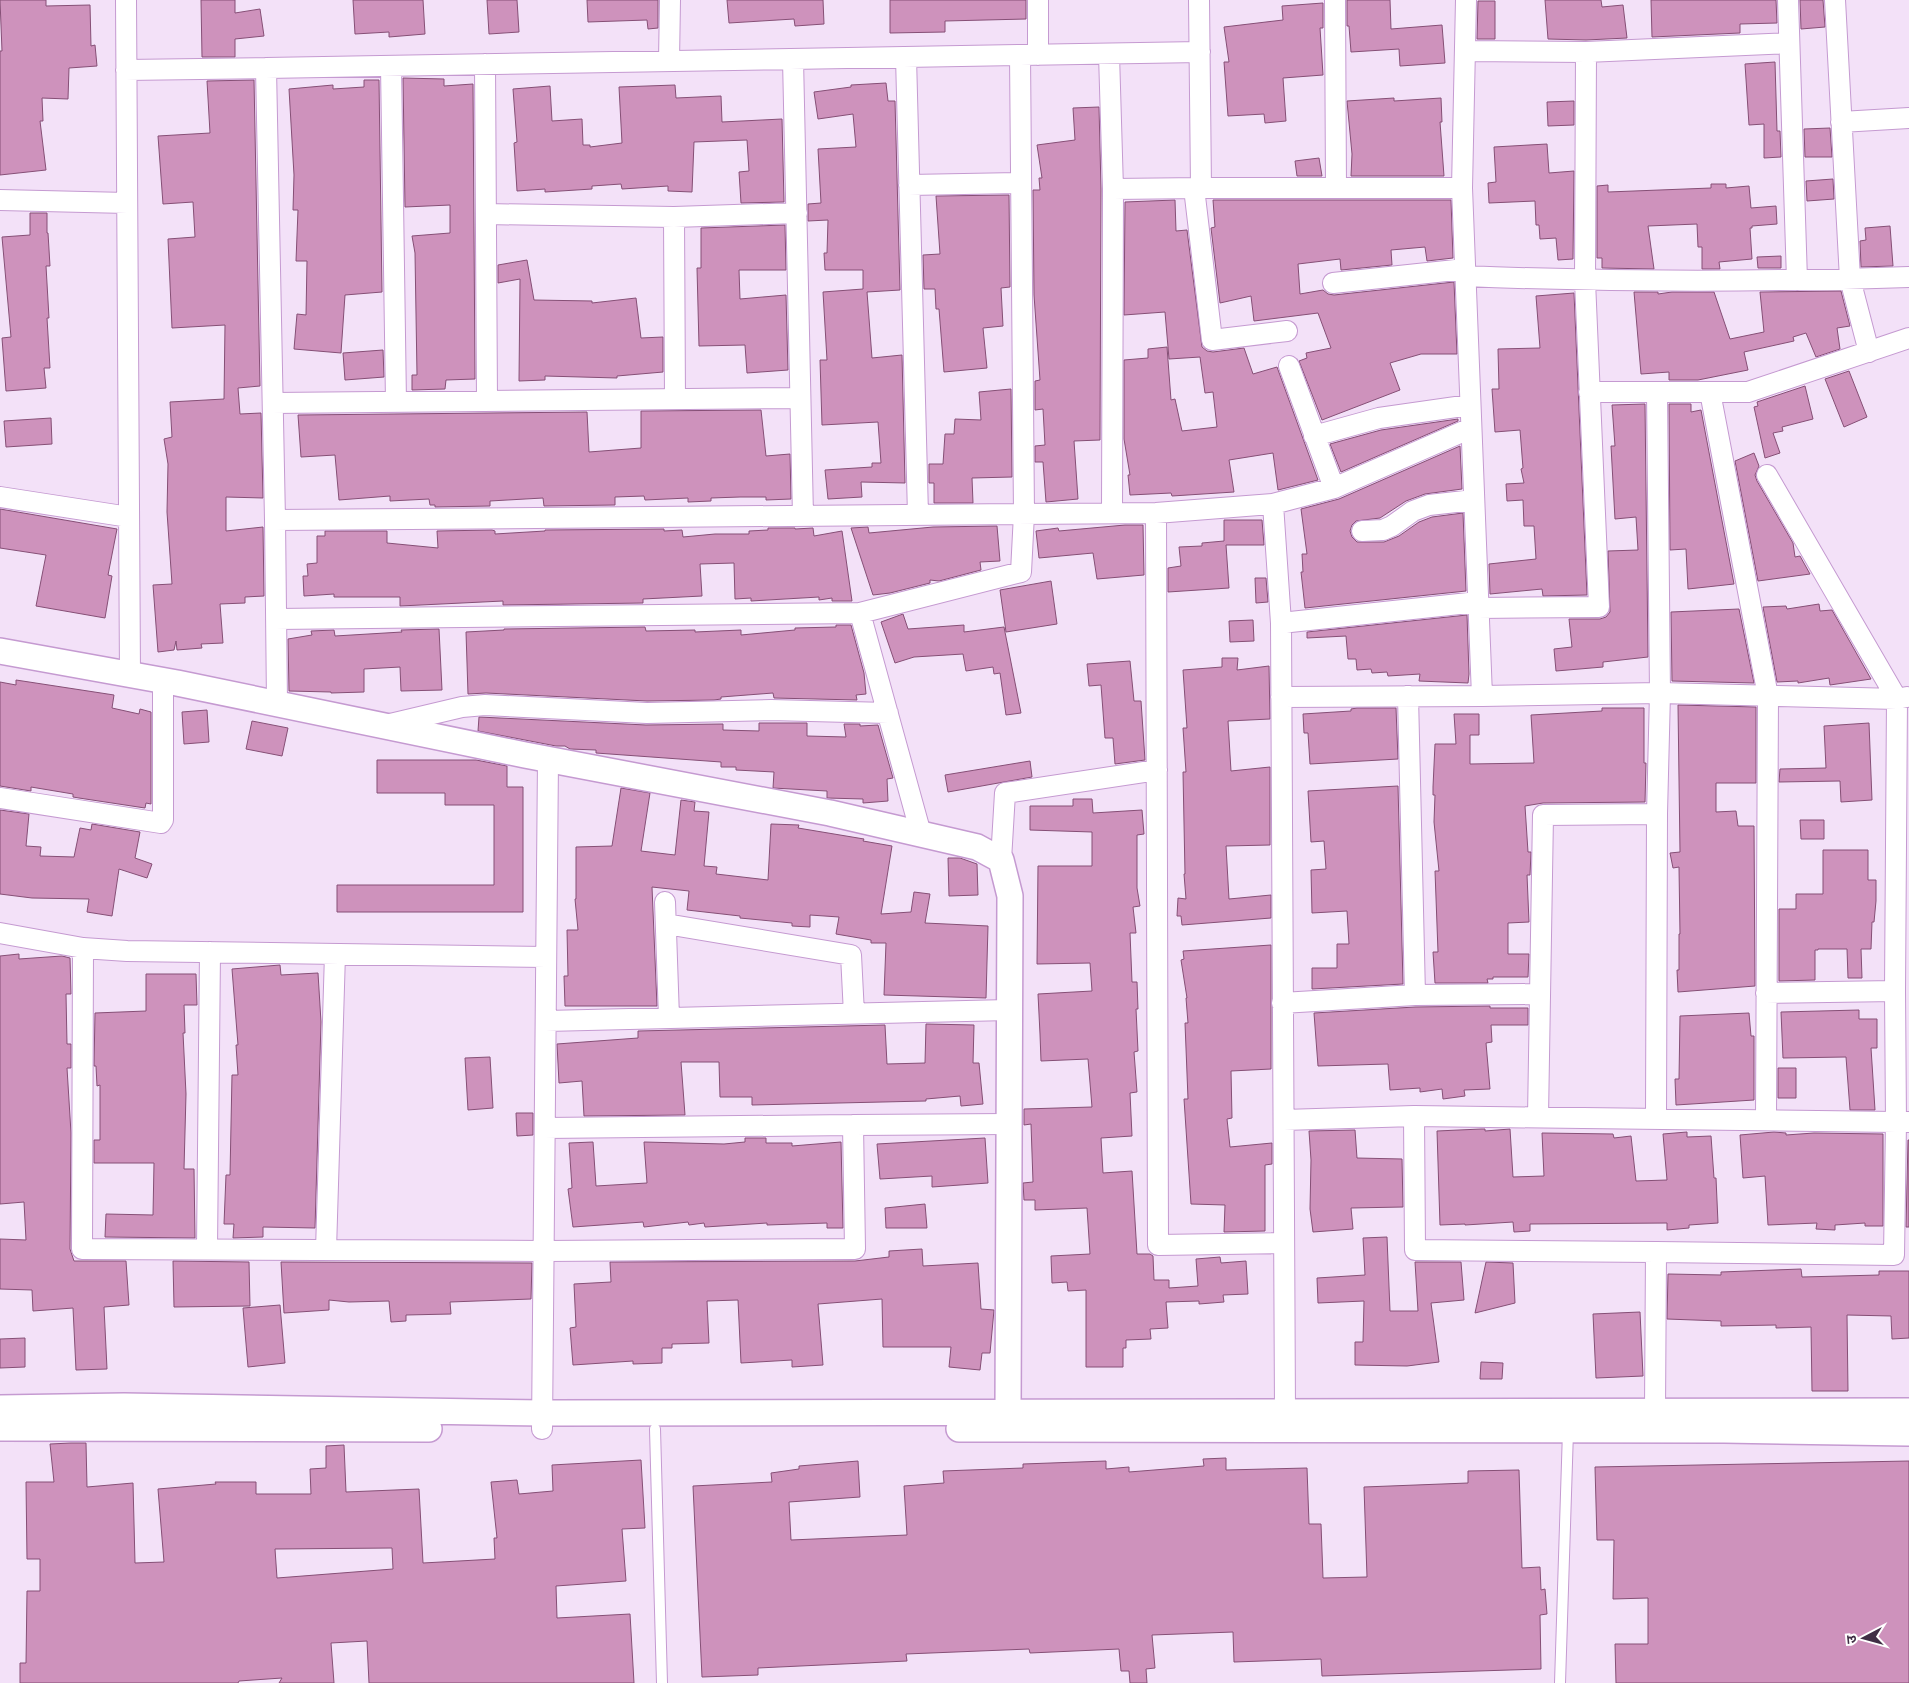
<svg xmlns="http://www.w3.org/2000/svg" width="1909" height="1683" font-family="'Zilla Slab','Noto Sans Devanagari',serif">
<style>
.building{fill:#ce92bc;stroke:#864f76;fill-rule:evenodd}
.lines{fill:none;stroke-linecap:round;stroke-linejoin:round}
.service-casing{stroke:#c59ad1;stroke-width:12}
.minor-casing{stroke:#c59ad1;stroke-width:22}
.tertiary-casing{stroke:#c59ad1;stroke-width:28}
.service{stroke:#fff;stroke-width:10}
.minor{stroke:#fff;stroke-width:20}
.tertiary{stroke:#fff;stroke-width:25}
</style>
<rect width="100%" height="100%" fill="#f3e1f8"/>
<path class="building" d="M0,0h46v6l44,-1 1,41 4,-1 2,21 -28,2 -1,31 -26,-1 1,23h-3l6,49 -46,5v-124h2z
M201,0h34v13l25,-4 4,27 -29,3v18h-33z
M353,0h70l2,34 -36,3v-5l-34,2z
M487,0h30l2,32 -30,2z
M587,0h71v28l-10,1 -1,-9 -59,2z
M727,0h96l1,24 -29,2 -1,-7 -65,4z
M890,0h136v19l-81,2v11l-55,1z
M1347,0h43l1,29 51,-4 3,38 -45,3 -1,-17 -48,3 -2,-26h-2z
M1545,0h56l1,7 21,-2 4,33 -41,2 -38,-1z
M1651,0h125l1,23 -37,1v9l-88,4z
M1800,0h23l2,27 -24,2z
M1478,1h17v38h-18z
M1323,3v25h-3l3,47 -40,3 3,43 -21,2 -1,-9 -36,2 -4,-54h5l-5,-35 59,-7 -1,-14z
M1775,62l2,69h3l1,26 -17,1v-34l-15,1 -4,-61z
M403,78l41,1v7l29,-2 2,295 -29,1 -1,9 -33,1v-15h5l-2,-122 -3,-17 38,-3v-28l-45,2z
M254,80l6,306 -22,2 2,26 21,-1 2,85 -37,-1v34l37,-4 1,69 -19,1v6l-25,1 3,39 -22,1 1,4 -25,2 -1,-9 -2,9 -16,2 -5,-67 19,-1 -5,-72 1,-48 -4,-25 8,-2 -2,-35 54,-3 1,-74 -53,3 -4,-89 27,-2 -2,-35 -30,2 -5,-68 52,-3 -3,-52z
M364,80h15l3,212 -37,3 -4,58 -47,-4 3,-35 9,1 1,-54h-11l2,-51h-5l1,-35 -5,-86 44,-4v4l31,-2z
M886,83l2,18h7l5,189 -33,2 5,66 30,-3 3,128 -44,-1 1,15 -34,2 -3,-29 47,-3v-4h9l-3,-41 -56,3 -2,-65h7l-4,-68 40,-3v-19h-38l-1,-17h3l1,-33 -20,1v-17l13,-1 -3,-54 38,-2 -3,-33 -35,5 -4,-27 37,-5v-2z
M675,85l1,13 45,-2 1,26 60,-3 2,83 -43,1 -2,-31 10,-1 -2,-31 -53,2 -2,50 -24,-1v-5l-46,3 -1,-5 -29,2v3l-47,3v-3l-28,2 -3,-48 3,-1 -4,-53 37,-3 2,35 30,-2 1,26h7v2l32,-4 -3,-56z
M1394,98v3l47,-3 1,24h-2l4,54h-93l1,-22 -5,-53z
M1574,101v24l-26,1 -1,-24z
M1099,107l2,82 -1,251 -26,1 4,58 -32,3 -3,-40h-8v-16l10,-1 -2,-36 -8,1v-29l5,-1 -6,-85 -1,-105h7l-1,-12h3l-5,-33 38,-5 -2,-32z
M1830,128l2,29h-27l-1,-28z
M1547,144l2,29 25,-2 -1,88 -15,1 -2,-22 -16,1 -1,-14h-3l-1,-24 -46,2 -1,-20 8,-1 -2,-35z
M1319,158l3,18h-25l-2,-15z
M1833,179l1,20 -27,2 -1,-20z
M1711,184h15v4l23,-2 2,22 25,-2 1,18 -25,2v2h-2l2,31 -33,3 1,7h-18v-22h-4l-1,-23 -49,2 6,43 -52,-1v-10h-5v-72l11,-1v7l103,-4z
M1009,195l1,92 -9,1 2,38 -20,2 4,40 -43,4 -5,-63h-3l-1,-20h-11l-1,-34 17,-1 -4,-58z
M1175,200l1,31 11,-1 15,117 5,4 6,1 31,-4 9,26 24,-7 41,113 -40,10 -5,-37 -44,7 5,32 -62,4 -1,-3 -41,2 -2,-20h2l-6,-36v-79l24,-2v-9l19,-2 4,53 4,-1 7,32 35,-4 -4,-35 -8,1 -5,-36 -31,2 -4,-47 -41,3 1,-113z
M1213,200h238l2,58 -26,3 -2,-14 -34,3 1,15 -51,5 -1,-11 -42,5 2,30 23,-4 5,4 6,1 120,-13 3,72h-36l-31,9 10,27 -78,30 -23,-59 8,-3 -1,-5 25,-5 -13,-35 -64,8 -3,-25 -31,7 -9,-75 4,-1z
M30,213h17v20h1l2,33h-4l3,52h-2l3,50h-6l2,20 -40,3 -4,-53 9,-1 -9,-100 28,-2z
M785,225l1,45h-47l1,29 46,-4 2,75 -41,3 -2,-28 -46,1 -2,-78h4v-40z
M1890,226l3,40 -32,1 -1,-26 6,-1 -1,-12z
M1781,256v12h-23l-1,-11z
M527,260l7,40 58,1v2l44,-5 5,40 22,-1v35l-46,4v2l-72,-2v4l-26,1 1,-102 -22,4v-18z
M1841,291l9,35 -13,2 3,21 -24,8 -10,-24 -13,4 1,4 -50,11 4,18 -50,10h-29v-8l-28,2 -7,-82h24v2l14,-2h42l16,47 34,-7 -4,-40z
M1574,293l13,302 -44,1 -1,-7 -52,5 -1,-30 47,-5 -2,-33h-10l-1,-26 -16,1 -1,-17 18,-1 -3,-14 2,-1 -3,-38 -25,2 -3,-43h7l-1,-40 42,-1 -4,-52z
M383,350l1,27 -39,3 -2,-27z
M1849,371l18,46 -23,10 -19,-48z
M1805,386l8,33 -31,8 1,4 -10,2 7,20 -15,5 -11,-51 4,-1 -1,-4z
M1011,389l1,88 -40,1 1,25h-39v-20h-5v-19h14l2,-30h9l1,-15 26,1 -2,-28z
M1645,404l3,253 -45,5v5l-47,4 -2,-22 18,-2 -3,-28h31l6,-2 4,-5 -2,-61 30,-1 -2,-33 -21,2 -4,-73h4l-3,-41z
M1669,404h22v8l10,-2 33,174 -46,5 -2,-40 -16,1z
M761,410l5,46 24,-2 1,45 -25,1v-3h-26l-29,1v3l-23,1v-4l-43,2 -1,-4 -29,1v8l-71,1 -1,-8 -53,3v5l-55,1v-2h-5l-1,-6 -39,2v-5l-51,4 -4,-45 -34,2 -3,-42 289,-3 2,40 52,-4v-37z
M51,418l1,26 -46,3 -2,-26z
M1458,419v2l-117,51 -11,-28 51,-14z
M1460,446l2,43 -37,5 -19,7 -26,17 -24,3 -4,4 -2,6 2,6 5,5h27l15,-6 20,-14 13,-5 31,-4 3,78 -161,17 -4,-36h2l-1,-18h5l-6,-45 38,-10z
M1754,453l5,13 -4,9 2,6 36,62 2,14 5,-1 10,18 -52,7 -23,-120z
M0,509l117,20 -9,46 4,1 -7,42 -69,-12 10,-51 -46,-7z
M1224,520h38l2,25h-38l3,43 -61,4v-24l13,-2 -2,-19 23,-1v-3l22,-2z
M1125,525h18l1,50 -47,4 -4,-26 -54,5 -3,-27 22,-3 1,3z
M997,526l3,35 -20,1 1,8 -42,11 -9,-1v3l-40,10 -17,2 -22,-67 17,-1 1,6 64,-6z
M768,528h27v1l18,-1 1,8 28,-5 10,70h-20v-3l-13,2v-3l-68,4v-3l-16,1 -1,-36 -34,1 2,32 -59,3v4l-140,2v-4l-103,5v-9h-66v-3l-30,2 -1,-20h5l-1,-12 10,-1v-27h8v-5h62v12l51,5 -1,-17 55,-1 3,1v3l50,-3v-1l119,-1v2l18,-1 1,7 32,-3h34v-3l19,-1z
M1255,578h11l2,24 -12,1z
M1051,581l6,43 -51,8 -6,-42z
M1819,604l1,7 12,-1 39,69 -41,6 -1,-7 -31,5v-2l-21,1 -14,-75 23,-1 1,3z
M1739,609l15,74 -82,-2 -1,-69z
M903,614l5,15 56,-4v7l40,-5 17,86 -15,2 -6,-42 -6,1 -1,-7 -27,4 -3,-17 -49,3 -19,6 -14,-41z
M1467,615l2,59 -1,9 -49,-2 1,-7 -32,2 -1,-4 -15,1 -1,-4 -14,1 -1,-11h-8l-2,-23 -39,2v-6z
M1253,620l1,21 -24,1 -1,-21z
M836,625h15l13,48 2,21 -10,1 1,5 -83,-2 -1,-5 -52,4v2l-7,1 -67,1 -161,-8 -18,1 -2,-62 38,-2v-1l141,-2 1,4 49,-1v2l46,-2v5l54,-5v-2l41,-1z
M439,629l3,61 -41,1 -1,-24 -36,2v23l-33,1v-1l-42,-1 -1,-52 24,-4 -1,-4 23,-1 1,6 67,-4 -1,-2z
M1222,658h16l-1,12 32,-4 1,53 -42,2 3,50 39,-4v78l-44,1 3,53 42,-4v23l-89,7 -1,-9h-4l1,-18 8,1 -2,-25h1l-2,-102h3l-3,-44h4l-4,-58 39,-3z
M1130,661l4,40h7l4,59 -30,4 -2,-26h-8l-4,-53 -12,1 -2,-22z
M16,680l98,15 -2,13 27,6 1,-5 11,3v92l-5,-1 -1,5 -66,-10 -6,-1v-3l-42,-7v4l-31,-5v-104l16,3z
M1678,705l78,2v76h-40v29l20,-1 2,15h16l1,160 -77,6 -1,-22h2v-36h1l-1,-67 -6,1 -3,-15 10,-1z
M1396,708l2,51 -88,5 -2,-31h-4l-1,-19 48,-3v-2l6,-1z
M1602,708h42v55h2l-1,39 -102,1 -18,3 3,46h3l-1,23h-3l2,47 -21,1v31h21l-1,23h-35v2h-6l1,4h-53l-2,-31h5l-3,-81h4l-5,-49 1,-27h-2v-8l2,-43h21l-2,-30h25v21h-9v29l64,-1 -3,-48 71,-4z
M207,710l2,32 -25,2 -2,-32z
M479,717l167,8 77,-1v6l36,1v-8h48v13l39,1 -2,-13h16v2l18,-1 15,53 -6,1 1,22 -25,2v-4l-36,-1v-7l-54,-3 1,-16 -38,-2v-3h-15v-5l-125,-9v-3l-26,-1 -5,-3h-9l-78,-15z
M252,721l36,7 -6,28 -36,-7z
M1869,723l3,77 -31,2 -1,-21 -61,1 1,-13 46,-1 -2,-42z
M377,760h99l31,6v21h16v125h-186v-27h157v-80h-49v-12h-68z
M1030,761l2,16 -84,15 -3,-17z
M1398,786l5,198 -91,5v-21h25v-24h12l-2,-33 -35,2 -1,-43 15,-1 -2,-28 -13,1 -3,-51z
M621,788l29,5 -9,58 34,4 6,-55 14,2 -1,9 15,1 -5,54 13,1 -1,7 52,6 3,-56 28,1 -1,3 66,11 -1,2 29,5 -11,68 30,-2 3,-20 16,2 -5,29 63,3 -2,72 -102,-3 2,-52h-15v-3l-35,-6 3,-17 -29,-2v12l-18,-1v-3l-52,-5v-2l-53,-6 2,-19 -37,-4 5,119h-92l-1,-30h4l-1,-46h11l-3,-31h1v-52l36,-1z
M1073,799h19l1,14 49,-3 2,24 -7,1v53l3,18 -7,1 3,26h-6l2,49h5l1,27h-2l2,42 -4,1 3,40 -7,1 2,43 -31,2 2,35 29,-2 5,83h13l3,2 1,24h15v8l29,-2 -2,-27 24,-2 1,6 25,-2 2,33 -25,1 1,7 -25,2v-3l-33,1 2,26 -18,1 1,10 -25,1v8h-3v19h-37v-77l-18,1 -1,-9 -15,1 -1,-27 39,-2 -3,-46 -52,2v-10h-11l-1,-17 10,-1 -2,-58 -7,1v-16l68,-2 -4,-48 -47,2 -1,-27 -2,-40 54,-3 -2,-28 -53,1 1,-98h54v-34l-62,-2v-24h43z
M0,810l29,4 -3,32 15,1 -1,9 34,1 6,-29 11,2 1,-6 48,8 -5,26 17,6 -5,14 -28,-9 -7,47 -25,-4 2,-13 -57,-1 -32,-4z
M1800,820h24v19h-23z
M1823,850h45v30h8v21l-2,21h-2l-1,27h-10l1,29h-14l-1,-29h-29v1h-3v30l-36,1v-72h17v-15h27z
M948,858h12l17,6 1,31 -29,1z
M1271,945v124l-40,2 1,47 -5,1 3,28 42,-4v21l-7,1v66l-41,1 1,-27 -34,-1 -7,-105h4l-3,-76h3l-2,-25h1l-6,-38 3,-1 -1,-8z
M19,954v5l43,-3 8,2 1,36h-5l1,50h4v24h-4l4,65 -1,116 4,12h52l3,44 -25,2 3,62 -31,1 -3,-62 -40,3 -1,-21 -32,-1v-50l26,1 -2,-38 -24,2v-248z
M280,965l1,10 37,-2 3,49 -6,206 -52,-1v10l-30,1 1,-14h-10l2,-49h4l2,-100h6l-2,-30h2l-6,-76z
M146,974h50l1,31h-13l1,28h-2l3,61 -2,75h10l1,69 -90,-1 1,-23 47,1 1,-52h-60v-23h6v-55l-3,1 -1,-20h-2l1,-53 51,-2z
M1490,1006v2h38v17h-37l1,17 -6,1 4,46 -26,1 1,6 -22,3 -1,-10 -22,3v-4l-30,2 -2,-26 -70,2 -4,-53 101,-6z
M1859,1010v9h18v29h-6l4,62h-25l-4,-53 -63,1 -2,-46z
M1749,1013l2,23h3v64l-78,5 -1,-26h4l1,-63z
M926,1024l48,1 -1,38h6l4,41 -22,2 -1,-10 -34,3v2l-174,4v-8h-32l-1,-35h-38l4,53 -101,1 -2,-35 -23,2 -2,-39 81,-6v-7l247,-6 2,39 38,-1z
M490,1057l3,51 -25,2 -3,-52z
M1778,1068h18v30h-18z
M516,1113h17v22l-16,1z
M1481,1129h4v2l25,-2 3,48 31,-1 -2,-43 71,1 1,4 17,-2 5,45 31,-1 -4,-46 24,-2v5l24,-1 3,42h2l2,45 -29,2v3l-22,2v-7l-137,1v7l-16,1 -1,-10 -48,3v-1l-25,1 -3,-94z
M1355,1130l2,28 45,1 1,48 -52,1 2,21 -40,3 -3,-23 1,-49 -2,-29z
M1774,1132l12,1v2l28,-2 69,1v92h-18v-3l-30,2v5l-19,-1 1,-6 -49,2 -3,-49 -22,2 -3,-43z
M745,1138h21v5h26v3l49,-4 2,86h-16v-5l-60,2v-2l-62,4 -1,-4 -15,2 -1,-3 -44,5 -1,-5 -70,5 -5,-38 4,-1 -3,-45 24,-1 3,44 51,-3 -3,-41 80,2 21,-2z
M985,1138l3,45 -56,4v-11l-52,3 -3,-35z
M1908,1140h1v87h-3z
M925,1204l2,24h-41l-1,-20z
M1387,1237l3,74h28l-3,-49h46l3,38 -33,3 8,59 -32,4 -52,-1v-23h8l1,-41 -46,2 -1,-25 48,-3 -2,-37z
M922,1249l1,17 55,-3 3,46 13,1 -4,43h-8l-2,17 -31,-3 2,-20h-68l-1,-48 -64,5 5,61 -31,2v-7l-51,3 -3,-63 -31,1 2,42 -37,1v4h-10v15l-29,1v-3l-60,4 -3,-37 6,-1 -2,-43 37,-2 -1,-20 245,-1 34,-4v-6z
M173,1261l76,1 1,44 -76,1z
M281,1262l251,1 -1,36 -81,3 1,12 -45,1v6l-15,1 -2,-21 -40,1 -20,-2v10l-45,3z
M1486,1262l27,1 2,40 -40,10z
M1801,1269l1,8 77,-2v-4h30v67l-17,1 -1,-23 -44,-1 1,76h-36l-1,-64 -35,1v-3l-55,1v-5l-54,-2 1,-45 53,1v-3z
M280,1305l5,58 -37,4 -5,-59z
M1640,1312l3,64 -47,2 -3,-64z
M25,1338v29l-25,1v-29z
M1481,1362l22,1 -1,16h-22z
M71,1443h15l1,44 46,-4 2,80 29,-1 -6,-73 58,-5 -1,-2h41v12h55l-1,-25 16,-1v-22l18,-1 2,47 73,-3 4,74 72,-4 -1,-21h3l-6,-56 26,-2 2,14 34,-3 -1,-26 89,-5 4,68 -23,1 4,52 -70,5 1,32 73,-4 4,69h-265l-2,-42 -36,2 3,40h-55l3,-5 -43,3 -1,2h-218v-20h6l1,-72h13v-32h-13l-1,-77h28l-4,-38zM392,1548l1,21 -116,9 -2,-29z
M1226,1458v12l81,-2 2,56h12l2,54 44,-1 -3,-90 104,-4v-12l51,-1 3,98 18,-1 1,23 4,-1 2,25 -7,1 1,54 -219,7 -1,-17 -87,3 -1,-30 -81,3 3,33 -9,1 1,14h-17l-1,-12h-8l-2,-22 -89,4 -1,-4 -123,5 1,7 -149,7v7l-56,2 -9,-191 79,-4 -1,-9 28,-4v-3l59,-5 2,36 -71,5 2,38 116,-5 -3,-49 40,-3 -1,-12 80,-3v-4l83,-3v8l23,-2v5l75,-6 -1,-7z
M1909,1461v222h-293l-1,-39h33v-46l-35,1 1,-59h-17l-2,-73z"/>
<g class="lines">
<g class="service-casing">
<path id="service" d="M655,1429l7,254
M1560,1683l8,-252"/>
</g>
<g class="minor-casing">
<path id="minor" d="M126,0l4,675
M1038,0v55
M1335,0l1,188
M1788,0l9,280
M1835,0l15,279 19,73
M1465,51l121,1 203,-9
M1109,54l4,135
M1020,55l180,-3
M906,57l12,458
M793,59l10,457
M669,61l1,-61
M485,64l2,337
M391,66l5,336
M266,68l754,-13 4,459 -3,58 -161,41 61,221
M126,70l140,-2 9,452
M1841,122l68,-4
M909,185l112,-2
M1194,188l18,152 75,-9
M1201,188h261l4,-188
M0,200l127,3
M486,214l188,3 1,182
M674,217l123,-4
M1465,276c148,6 296,6 444,1
M1333,283l132,-14
M1289,366l45,122
M1589,392h159l161,-54
M1710,392l58,304 -2,424
M273,403l527,-5
M1314,436l65,-18 91,-13
M0,497l129,20
M1273,504l61,-16 137,-60
M1112,513l1,-324 88,-1 -2,-188
M1156,513l2,732 125,-2
M1362,531l21,-1 9,-4 21,-15 16,-6 45,-5
M1478,608l121,-1 -14,-326 1,-229
M276,619l584,-6
M1281,623l197,-21
M1408,696l7,299 125,-1
M1482,696l178,-3 237,6 10,-2
M1281,697l201,-1 -20,-508
M277,703l-2,-183 881,-7 117,-9 8,119 4,788
M386,725l76,-18 23,-2 162,8 124,-3 117,3
M0,798l161,25 2,-3v-140
M1001,860l4,-67 152,-23
M665,902l4,116
M666,924l185,31 3,59
M0,933l83,15 44,3 419,6
M83,948l-1,301 462,2 311,-2 -2,-124 156,-1
M1766,993l129,-2
M1282,1003l133,-8
M546,1021l463,-11
M1414,1116l482,6 -1,-131 2,-292 -130,-224
M1538,1117l5,-302 114,-1
M1656,1119l1,-305 3,-121 -3,-301
M1284,1120l130,-4 1,134 241,2 -1,159
M545,1128l308,-3
M207,1249l3,-297
M326,1250l9,-296
M1656,1252l238,3 2,-133h12
M542,1429l6,-670"/>
</g>
<g class="tertiary-casing">
<path id="tertiary" d="M0,651l177,32 348,72 305,58 147,34 24,13 9,36 -2,516
M0,1408l124,-2 419,7 1366,-2
M0,1428l429,1
M959,1429l765,1 185,3"/>
</g>
<use href="#service" class="service"/>
<use href="#minor" class="minor"/>
<use href="#tertiary" class="tertiary"/>
</g>
<g transform="translate(1864 1638) rotate(264)" stroke="#ffffff" stroke-width="4" paint-order="stroke">
<path d="M0-4L9 19L0 12L-9 19Z" fill="#402e45"/>
<text y="-8" font-size="14" font-weight="bold" text-anchor="middle" fill="#402e45">उ</text>
</g>
</svg>
